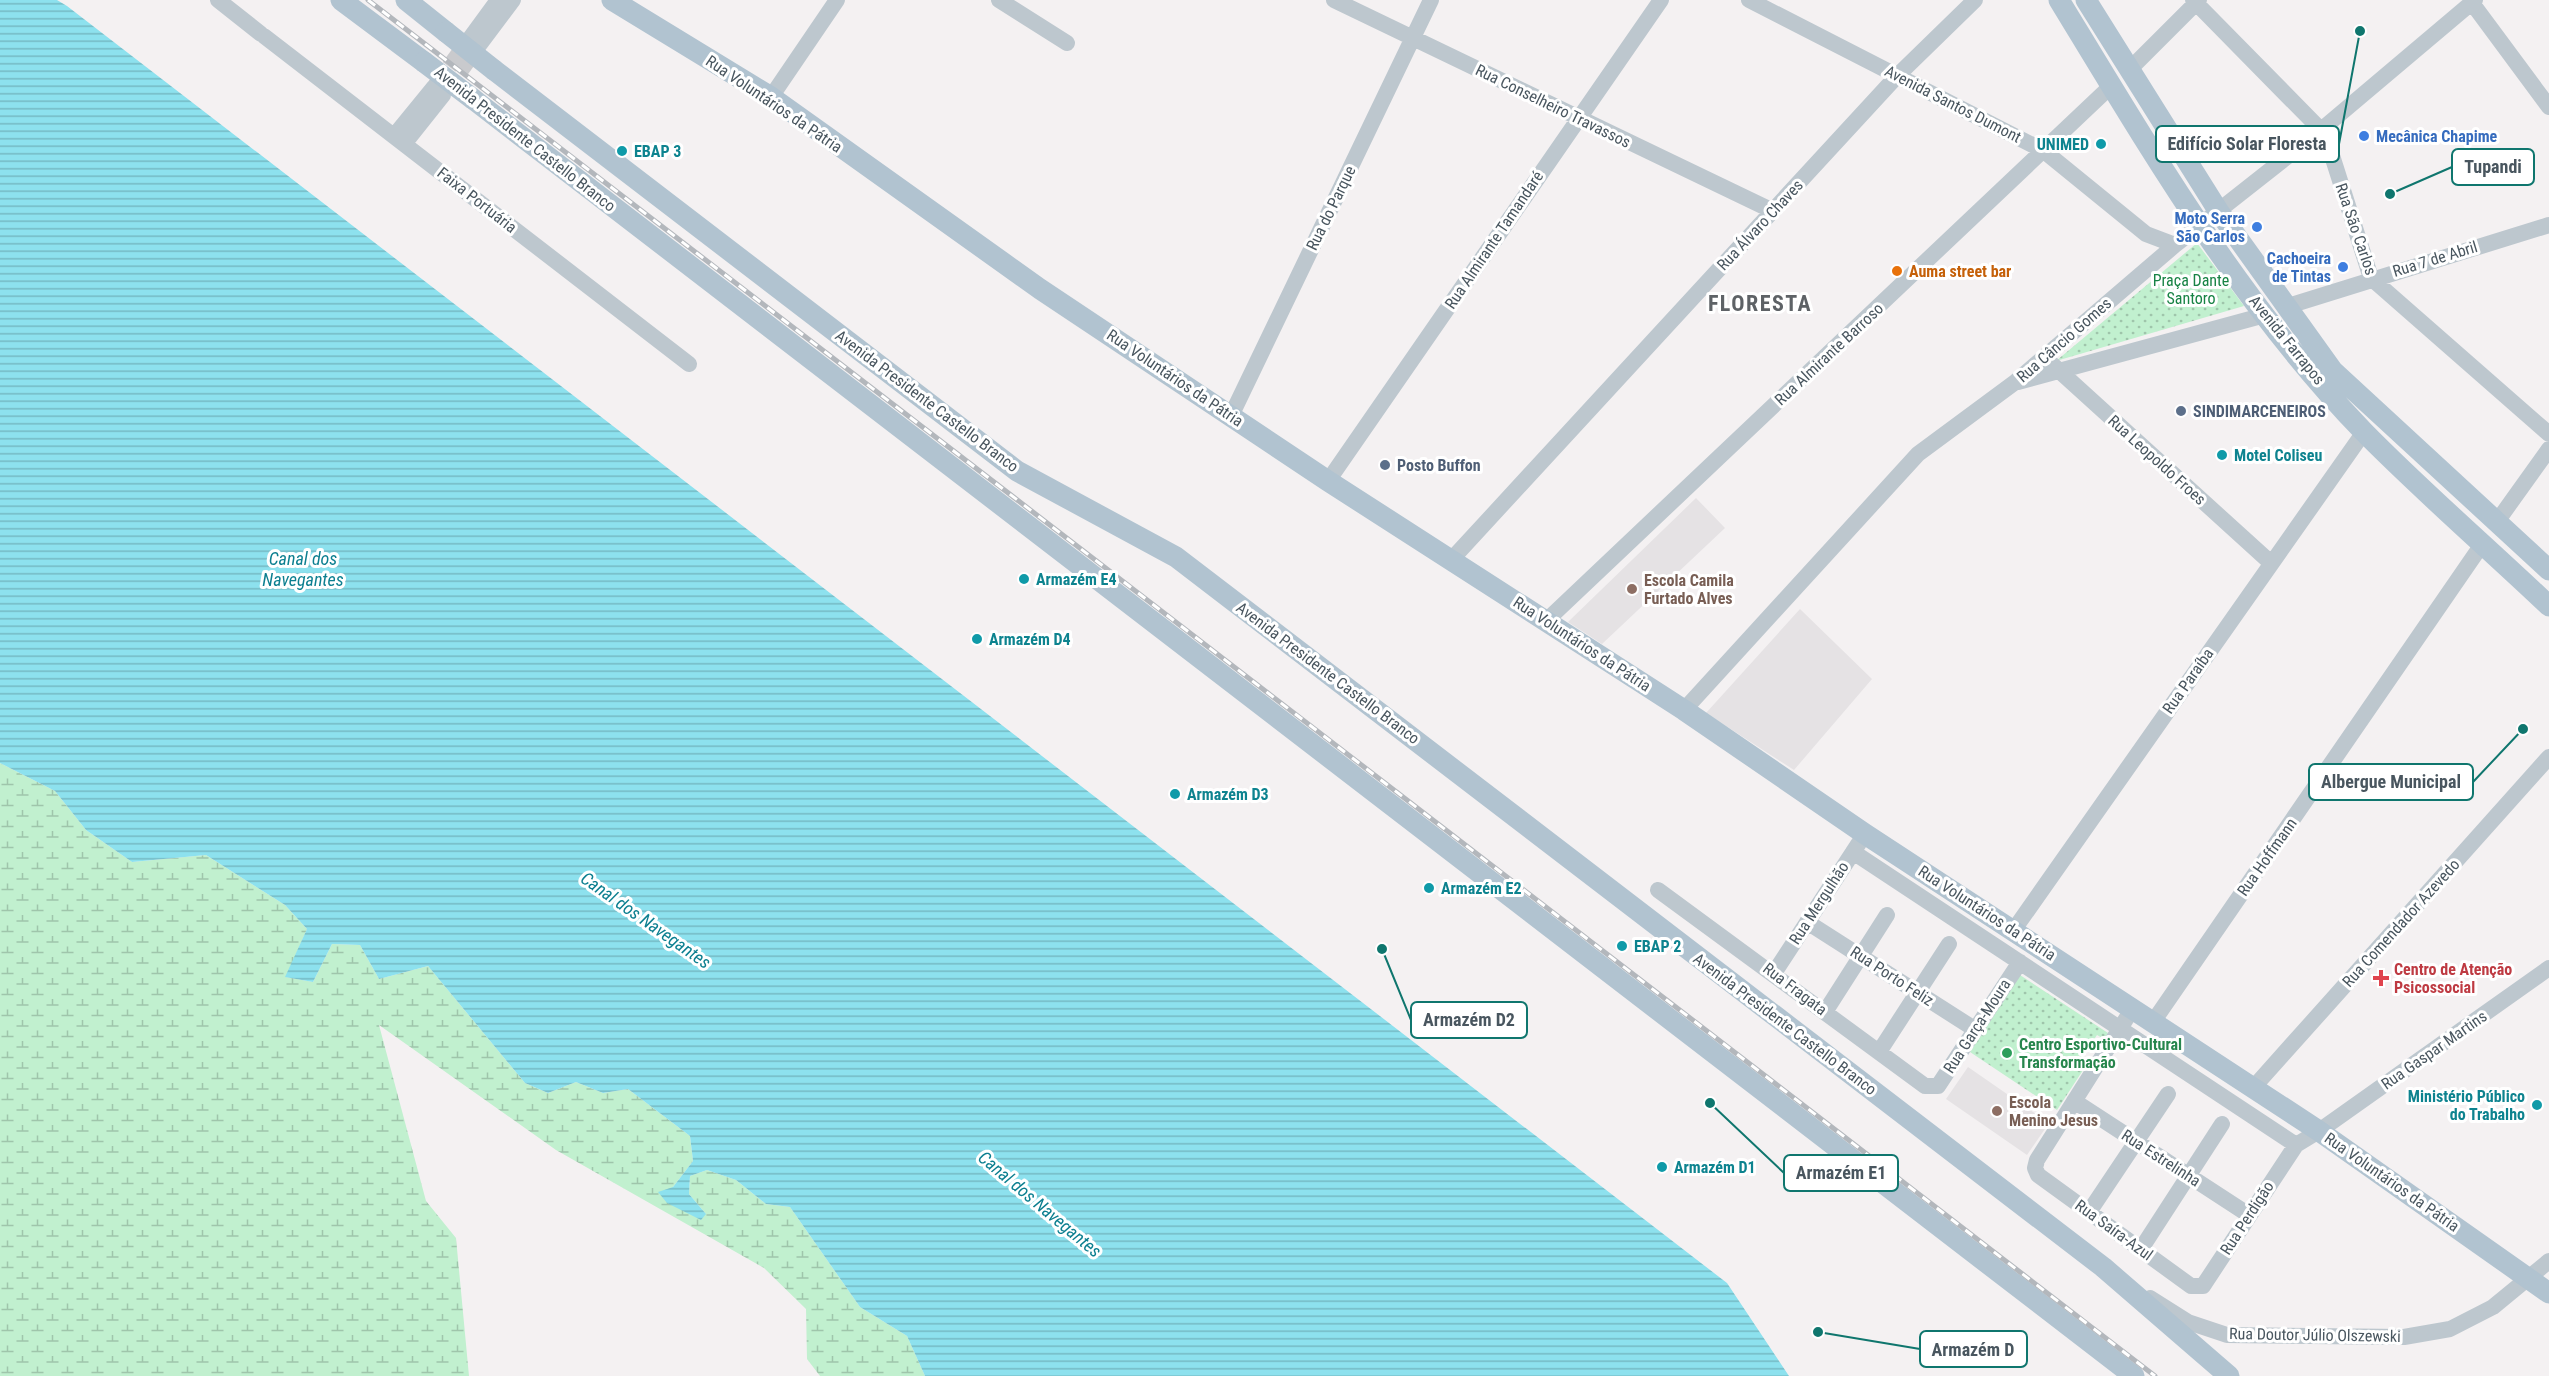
<svg xmlns="http://www.w3.org/2000/svg" width="2549" height="1376" font-family="'Roboto Condensed',sans-serif">
<style>
.education{fill:#e5e2e4}
.wetland{fill:url(#wetland-marsh)}
.park{fill:url(#park-dots)}
.water{fill:url(#water-rules)}
.lines{fill:none;stroke-linecap:round;stroke-linejoin:round}
.minor-tunnel{stroke:#c9cacd;stroke-width:16;stroke-dasharray:16 8;stroke-linecap:butt}
.minor{stroke:#bdc7ce;stroke-width:16}
.major{stroke:#b1c3d0;stroke-width:21}
.rail-casing{stroke:#b3b7bc;stroke-width:5}
.rail{stroke:#fff;stroke-width:3;stroke-dasharray:9;stroke-linecap:butt}
.major-bridge{stroke:#b1c3d0;stroke-width:21}
.shop-dot{fill:#3f7fe0;stroke:#fff;stroke-width:2}
.culture-dot{fill:#0f9aa8;stroke:#fff;stroke-width:2}
.food-dot{fill:#e8710a;stroke:#fff;stroke-width:2}
.service-dot{fill:#5c6f8a;stroke:#fff;stroke-width:2}
.education-dot{fill:#8d6e63;stroke:#fff;stroke-width:2}
.health-dot{fill:#e0444e;stroke:#fff;stroke-width:2}
.leisure-dot{fill:#2e9e5b;stroke:#fff;stroke-width:2}
.labels{text-anchor:middle;dominant-baseline:central;stroke-width:6;stroke-linejoin:round;paint-order:stroke}
.street-label{font-size:16px;fill:#49565f;stroke:#fff}
.shop-label{font-size:16px;font-weight:bold;fill:#366cbe;stroke:#fff;text-anchor:end}
.culture-label{font-size:16px;font-weight:bold;fill:#0d838f;stroke:#fff;text-anchor:start}
.food-label{font-size:16px;font-weight:bold;fill:#c56008;stroke:#fff;text-anchor:start}
.park-label{font-size:16px;fill:#178344;stroke:#fff}
.service-label{font-size:16px;font-weight:bold;fill:#4e5e75;stroke:#fff;text-anchor:start}
.education-label{font-size:16px;font-weight:bold;fill:#785e54;stroke:#fff;text-anchor:start}
.health-label{font-size:16px;font-weight:bold;fill:#be3a42;stroke:#fff;text-anchor:start}
.leisure-label{font-size:16px;font-weight:bold;fill:#27864d;stroke:#fff;text-anchor:start}
.water-label{font-size:18px;font-style:italic;fill:#0c7f90;stroke:#fff}
.district-label{font-size:22px;font-weight:bold;letter-spacing:1.5px;fill:#5e6266;stroke:#fff}
.leader{fill:none;stroke:#0f766e;stroke-width:2}
.callout-dot{fill:#0f766e;stroke:#fff;stroke-width:2}
.callout{fill:#fff;stroke:#0f766e;stroke-width:2}
.callout-label{font-size:18px;text-anchor:middle;font-weight:bold;fill:#49565f}
</style>
<defs>
<pattern id="wetland-marsh" width="20" height="14" patternUnits="userSpaceOnUse" patternTransform="scale(1.5)"><rect width="20" height="14" fill="#c1f0cf"/><path d="M1 5h8M5 5V1M11 12h8M15 12V8" fill="none" stroke="#9fc5ab"/></pattern>
<pattern id="park-dots" width="8" height="8" patternUnits="userSpaceOnUse" patternTransform="scale(1.5)"><rect width="8" height="8" fill="#c1f0cf"/><path d="M2 2h.1M6 6h.1" fill="none" stroke="#9fc5ab" stroke-width="1.8" stroke-linecap="round"/></pattern>
<pattern id="water-rules" width="6" height="5" patternUnits="userSpaceOnUse" patternTransform="scale(1.5)"><rect width="6" height="5" fill="#8de1ee"/><path d="M0 2.5h6" fill="none" stroke="#75b9c4"/></pattern>
</defs>
<rect width="100%" height="100%" fill="#f4f1f2"/>
<path class="education" d="M1696,498l29,30 -123,116 -34,-22z
M1800,609l72,70 -78,91 -88,-57z
M1968,1067l81,56 -22,32 -81,-56z"/>
<path class="wetland" d="M0,763l55,28 31,39 46,32 74,-7 79,50 22,24 -21,48 27,5 19,-38 28,1 19,34 49,-13 97,117 23,10 28,-11 27,11 25,-4 62,47 3,25 -20,26 33,27 -17,-20 1,-18 17,-6 29,10 30,24 24,3 70,100 47,29 18,40h-105l-13,-17 -1,-50 -42,-41 -208,-118 -177,-125 47,176 30,37 13,138h-469z"/>
<path class="park" d="M2197,243l47,63 -188,55z
M2020,975l88,58 -4,6 -7,-4 -16,24 6,5 -30,46 -87,-58z"/>
<path class="water" d="M0,0h57l10,6 1660,1277 62,93h-864l-18,-40 -47,-29 -70,-100 -24,-3 -30,-24 -29,-10 -17,6 -1,18 17,20 -5,6 -34,-17 -9,-11 15,-5 20,-26 -3,-25 -62,-47 -25,4 -27,-11 -28,11 -23,-10 -97,-117 -49,13 -19,-34 -28,-1 -19,38 -28,-5 22,-48 -22,-24 -79,-50 -74,7 -46,-32 -31,-39 -55,-28z"/>
<g class="lines">
<path class="minor-tunnel" d="M435,86l33,-45
M446,91l31,-43"/>
<path class="minor" d="M218,0l43,34
M999,0l68,43
M1334,0l439,211
M1749,0l295,151 102,83 29,11
M2193,0l128,130 7,13 43,135 178,156
M2472,3l77,104
M264,36l425,328
M468,41l30,-41
M477,48l36,-48
M2129,70l70,-70
M771,97l66,-97
M394,136l40,-49
M404,144l39,-49
M2288,306l261,-81
M2044,357l227,206
M2018,382l247,-67
M1231,416l200,-416
M1328,481l333,-481
M2496,523l53,-74
M1452,559l445,-483 78,-76
M1546,621l565,-535
M1684,710l234,-256 96,-71 161,-138 146,-115 154,-130
M1853,852l443,293 23,-14 230,-163
M1658,890l267,196h13l82,-124
M1807,922l169,108
M2013,931l351,-499
M1774,973l85,-130
M2133,1008l-96,152 -2,8 3,7 153,111h12l93,-141
M1825,1012l62,-97
M2153,1022l330,-479
M1879,1052l70,-108
M2253,1088l296,-331
M2074,1101l175,114
M2089,1212l79,-118
M2141,1249l81,-125
M2150,1298l38,24 39,13 177,2 46,-8 43,-22 56,-46"/>
<path class="major" d="M341,0l83,62
M406,0l40,32
M612,0l159,97 269,192 288,192 356,229 181,124 454,297 230,162
M2059,0c92,151 182,305 305,432 59,60 124,116 185,174
M2086,0l133,212 114,159 216,199
M494,70l523,401 159,86 927,710 126,109
M473,99l1661,1277"/>
<g class="rail-casing">
<path id="rail" d="M368,0l1787,1376"/>
</g>
<use href="#rail" class="rail"/>
<path class="major-bridge" d="M446,32l48,38
M424,62l49,37"/>
</g>
<g class="shop-dot">
<circle cx="2364" cy="136" r="6"/>
<circle cx="2257" cy="227" r="6"/>
<circle cx="2343" cy="267" r="6"/>
</g>
<g class="culture-dot">
<circle cx="2101" cy="144" r="6"/>
<circle cx="622" cy="151" r="6"/>
<circle cx="2222" cy="455" r="6"/>
<circle cx="1024" cy="579" r="6"/>
<circle cx="977" cy="639" r="6"/>
<circle cx="1175" cy="794" r="6"/>
<circle cx="1429" cy="888" r="6"/>
<circle cx="1622" cy="946" r="6"/>
<circle cx="2537" cy="1105" r="6"/>
<circle cx="1662" cy="1167" r="6"/>
</g>
<circle class="food-dot" cx="1897" cy="271" r="6"/>
<g class="service-dot">
<circle cx="2181" cy="411" r="6"/>
<circle cx="1385" cy="465" r="6"/>
</g>
<g class="education-dot">
<circle cx="1632" cy="589" r="6"/>
<circle cx="1997" cy="1111" r="6"/>
</g>
<path class="health-dot" d="M2378 969h6v6h6v6h-6v6h-6v-6h-6v-6h6z"/>
<circle class="leisure-dot" cx="2007" cy="1053" r="6"/>
<g class="labels">
<g class="street-label">
<text transform="translate(774 104) rotate(34)">Rua Voluntários da Pátria</text>
<text transform="translate(1953 104) rotate(27)">Avenida Santos Dumont</text>
<text transform="translate(1553 106) rotate(26)">Rua Conselheiro Travassos</text>
<text transform="translate(525 139) rotate(38)">Avenida Presidente Castello Branco</text>
<text transform="translate(477 200) rotate(38)">Faixa Portuária</text>
<text transform="translate(1331 208) rotate(-64)">Rua do Parque</text>
<text transform="translate(1760 225) rotate(-47)">Rua Álvaro Chaves</text>
<text transform="translate(2356 229) rotate(71)">Rua São Carlos</text>
<text transform="translate(1494 240) rotate(-56)">Rua Almirante Tamandaré</text>
<text transform="translate(2435 259) rotate(-17)">Rua 7 de Abril</text>
<text transform="translate(2064 340) rotate(-41)">Rua Câncio Gomes</text>
<text transform="translate(2287 340) rotate(51)">Avenida Farrapos</text>
<text transform="translate(1829 354) rotate(-43)">Rua Almirante Barroso</text>
<text transform="translate(1175 378) rotate(34)">Rua Voluntários da Pátria</text>
<text transform="translate(927 401) rotate(37)">Avenida Presidente Castello Branco</text>
<text transform="translate(2157 460) rotate(42)">Rua Leopoldo Froes</text>
<text transform="translate(1582 644) rotate(33)">Rua Voluntários da Pátria</text>
<text transform="translate(1328 673) rotate(37)">Avenida Presidente Castello Branco</text>
<text transform="translate(2188 681) rotate(-55)">Rua Paraíba</text>
<text transform="translate(2267 857) rotate(-55)">Rua Hoffmann</text>
<text transform="translate(1819 903) rotate(-57)">Rua Mergulhão</text>
<text transform="translate(1987 913) rotate(33)">Rua Voluntários da Pátria</text>
<text transform="translate(2401 923) rotate(-48)">Rua Comendador Azevedo</text>
<text transform="translate(1892 976) rotate(33)">Rua Porto Feliz</text>
<text transform="translate(1795 989) rotate(37)">Rua Fragata</text>
<text transform="translate(1785 1024) rotate(37)">Avenida Presidente Castello Branco</text>
<text transform="translate(1977 1026) rotate(-57)">Rua Garça-Moura</text>
<text transform="translate(2434 1050) rotate(-35)">Rua Gaspar Martins</text>
<text transform="translate(2161 1158) rotate(33)">Rua Estrelinha</text>
<text transform="translate(2392 1182) rotate(35)">Rua Voluntários da Pátria</text>
<text transform="translate(2247 1218) rotate(-57)">Rua Perdigão</text>
<text transform="translate(2114 1230) rotate(36)">Rua Saíra-Azul</text>
<text transform="translate(2315 1335) rotate(1)">Rua Doutor Júlio Olszewski</text>
</g>
<g class="shop-label">
<text x="2376" y="136" text-anchor="start">Mecânica Chapime</text>
<text x="2245" y="218">Moto Serra<tspan x="2245" dy="18">São Carlos</tspan></text>
<text x="2331" y="258">Cachoeira<tspan x="2331" dy="18">de Tintas</tspan></text>
</g>
<g class="culture-label">
<text x="2089" y="144" text-anchor="end">UNIMED</text>
<text x="634" y="151">EBAP 3</text>
<text x="2234" y="455">Motel Coliseu</text>
<text x="1036" y="579">Armazém E4</text>
<text x="989" y="639">Armazém D4</text>
<text x="1187" y="794">Armazém D3</text>
<text x="1441" y="888">Armazém E2</text>
<text x="1634" y="946">EBAP 2</text>
<text x="2525" y="1096" text-anchor="end">Ministério Público<tspan x="2525" dy="18">do Trabalho</tspan></text>
<text x="1674" y="1167">Armazém D1</text>
</g>
<g class="food-label">
<text x="1909" y="271">Auma street bar</text>
</g>
<g class="park-label">
<text x="2191" y="280">Praça Dante<tspan x="2191" dy="18">Santoro</tspan></text>
</g>
<g class="service-label">
<text x="2193" y="411">SINDIMARCENEIROS</text>
<text x="1397" y="465">Posto Buffon</text>
</g>
<g class="education-label">
<text x="1644" y="580">Escola Camila<tspan x="1644" dy="18">Furtado Alves</tspan></text>
<text x="2009" y="1102">Escola<tspan x="2009" dy="18">Menino Jesus</tspan></text>
</g>
<g class="health-label">
<text x="2394" y="969">Centro de Atenção<tspan x="2394" dy="18">Psicossocial</tspan></text>
</g>
<g class="leisure-label">
<text x="2019" y="1044">Centro Esportivo-Cultural<tspan x="2019" dy="18">Transformação</tspan></text>
</g>
<g class="water-label">
<text x="303" y="558">Canal dos<tspan x="303" dy="21">Navegantes</tspan></text>
<text transform="translate(646 920) rotate(35)">Canal dos Navegantes</text>
<text transform="translate(1040 1204) rotate(40)">Canal dos Navegantes</text>
</g>
<g class="district-label">
<text x="1760" y="303">FLORESTA</text>
</g>
</g>
<path class="leader" d="M2360 31L2339 144M2390 194L2452 167M2523 729L2473 782M1382 949L1411 1020M1710 1103L1784 1173M1818 1332L1920 1349"/>
<g class="callout-dot">
<circle cx="2360" cy="31" r="6"/>
<circle cx="2390" cy="194" r="6"/>
<circle cx="2523" cy="729" r="6"/>
<circle cx="1382" cy="949" r="6"/>
<circle cx="1710" cy="1103" r="6"/>
<circle cx="1818" cy="1332" r="6"/>
</g>
<g class="callout">
<rect x="2156" y="126" width="183" height="36" rx="6"/>
<rect x="2452" y="149" width="82" height="36" rx="6"/>
<rect x="2309" y="764" width="164" height="36" rx="6"/>
<rect x="1411" y="1002" width="116" height="36" rx="6"/>
<rect x="1784" y="1155" width="114" height="36" rx="6"/>
<rect x="1920" y="1331" width="107" height="36" rx="6"/>
</g>
<g class="callout-label">
<text x="2247" y="150">Edifício Solar Floresta</text>
<text x="2493" y="173">Tupandi</text>
<text x="2391" y="788">Albergue Municipal</text>
<text x="1469" y="1026">Armazém D2</text>
<text x="1841" y="1179">Armazém E1</text>
<text x="1973" y="1356">Armazém D</text>
</g>
</svg>
